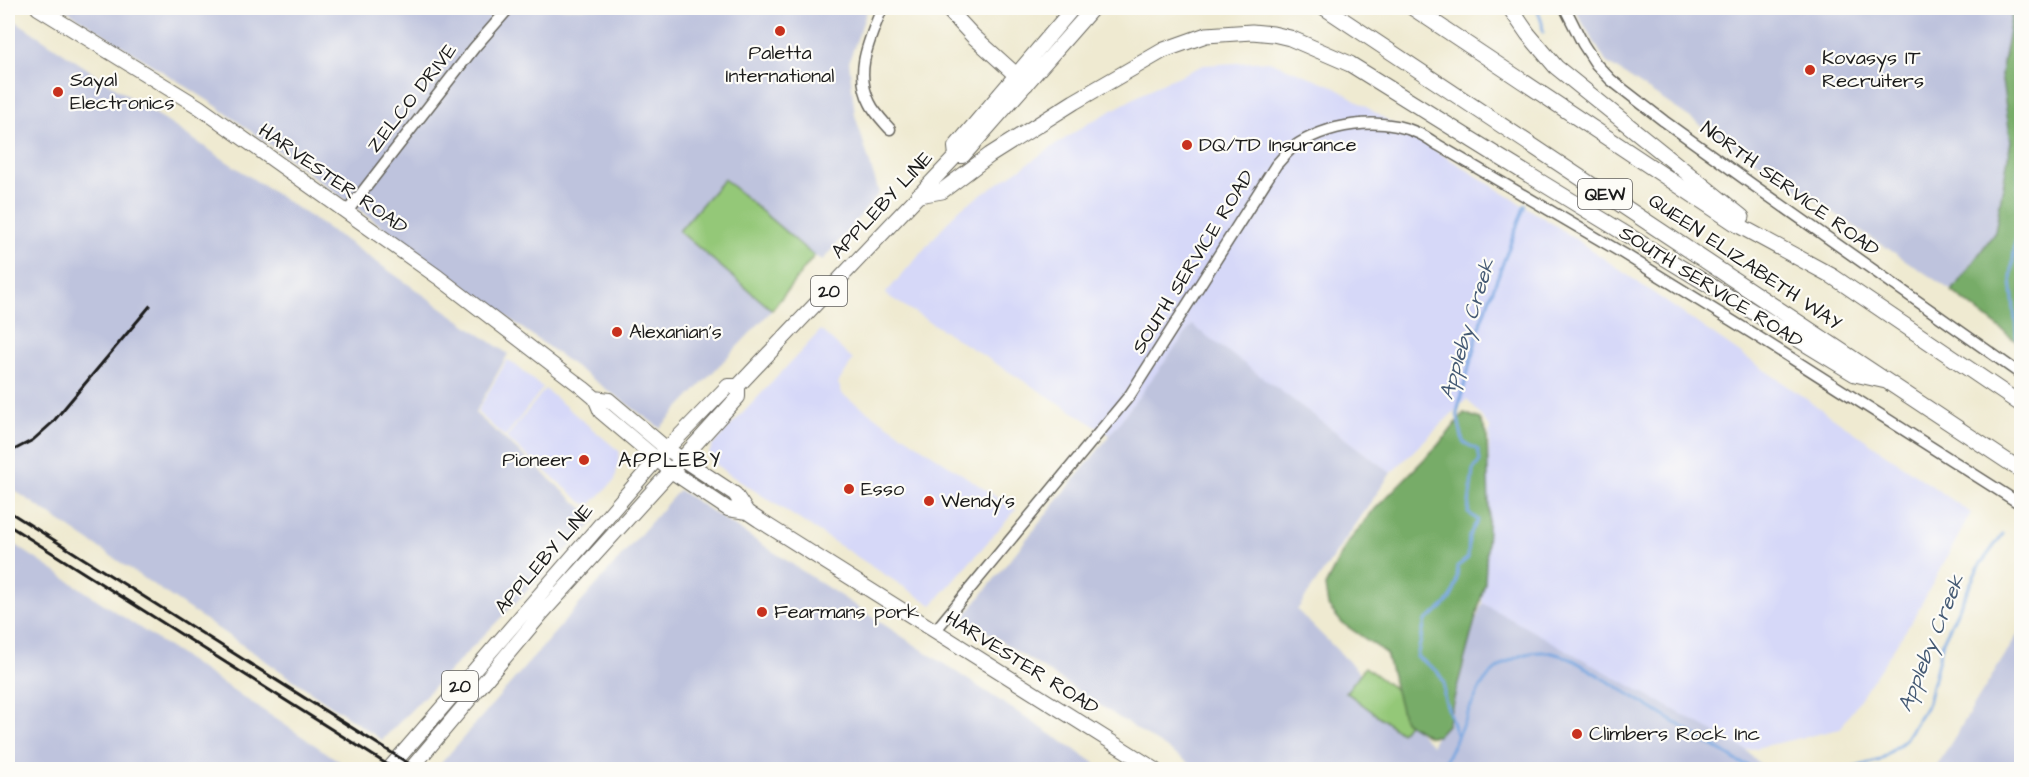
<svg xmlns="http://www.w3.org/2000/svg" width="2029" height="777" font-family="'Architects Daughter',sans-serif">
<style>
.built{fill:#d6d8f8}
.industrial{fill:#bec3dd}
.green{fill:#94c878;stroke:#58724a;stroke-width:1.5}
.forest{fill:#77ac68;stroke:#4a6442;stroke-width:1.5}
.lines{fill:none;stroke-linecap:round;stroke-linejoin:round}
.stream{stroke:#77a6e0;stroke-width:3}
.minor-casing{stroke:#66645b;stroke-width:13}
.major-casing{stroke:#66645b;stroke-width:16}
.highway-casing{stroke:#66645b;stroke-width:17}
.minor{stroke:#fff;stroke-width:10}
.major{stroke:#fff;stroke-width:14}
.highway{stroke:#fff;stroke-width:15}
.rail{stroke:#1c1c1c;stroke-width:3}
.poi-dot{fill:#c8321e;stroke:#fdfcf7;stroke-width:2}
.labels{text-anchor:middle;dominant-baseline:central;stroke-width:4.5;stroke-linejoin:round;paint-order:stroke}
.shield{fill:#fdfcf7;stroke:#605f5e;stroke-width:1.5}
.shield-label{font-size:18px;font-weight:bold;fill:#1c1c1c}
.poi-label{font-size:20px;fill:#1c1c1c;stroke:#fdfcf7;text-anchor:start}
.street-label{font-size:20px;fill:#1c1c1c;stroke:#fdfcf7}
.water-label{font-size:21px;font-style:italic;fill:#455a74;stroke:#fdfcf7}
.neighbourhood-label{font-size:21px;letter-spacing:1.5px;fill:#1c1c1c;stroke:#fdfcf7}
</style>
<rect width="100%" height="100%" fill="#fdfcf7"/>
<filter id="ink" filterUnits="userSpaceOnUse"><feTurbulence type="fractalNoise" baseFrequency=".0167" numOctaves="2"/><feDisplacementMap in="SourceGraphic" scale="12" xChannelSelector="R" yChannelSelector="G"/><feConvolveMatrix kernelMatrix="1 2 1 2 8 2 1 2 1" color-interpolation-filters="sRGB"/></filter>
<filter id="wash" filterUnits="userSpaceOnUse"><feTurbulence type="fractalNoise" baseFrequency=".008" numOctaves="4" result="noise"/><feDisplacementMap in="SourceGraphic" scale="24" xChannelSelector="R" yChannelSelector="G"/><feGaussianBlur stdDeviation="1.35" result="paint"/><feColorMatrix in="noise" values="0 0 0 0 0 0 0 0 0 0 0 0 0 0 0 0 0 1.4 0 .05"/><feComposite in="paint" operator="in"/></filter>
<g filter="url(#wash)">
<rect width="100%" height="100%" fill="#efead1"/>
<path class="built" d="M1269,61l64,25 228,143 410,284 -59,108 -72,108 -94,21 -156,-79 -108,-68 8,-176 -23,-28 -76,74 -199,-147 -82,109 -225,-141 73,-84 129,-86 73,-40 44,-19z
M821,330l32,30 -15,23 5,12 173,115 -84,95 -208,-134 -14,-12 -1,-6 3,-7z
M507,360l6,3 30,25 -38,49 -28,-25z
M545,389l75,63 -5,28 -25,25 -7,-2 -77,-65z"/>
<path class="industrial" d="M63,8h805l-19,53 6,54 24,78 -56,67 -9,-4 -90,-76 -45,52 93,78 -112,118 -448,-325z
M1576,8h437l-12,66 10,67 -16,91 -43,59 -346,-229 -29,-49z
M8,16l334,222 166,116 -33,59 121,107 -214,220 -374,-254z
M1192,325l199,148 -94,137 135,135 50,-142 264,147 19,19h-567l-234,-152 146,-182z
M679,490l425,279h-668z
M8,540l343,229h-343z
M2021,629v140h-86z"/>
<path class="green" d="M724,179l90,77 -42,54 -93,-79z
M1365,667l70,52 -11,15 -15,-12 -8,11 -55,-41z"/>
<path class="forest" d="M2013,8h9l-1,337 -69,-54 43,-59 16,-91 -10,-67z
M1464,413l16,6 7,15 2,76 -4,73 -38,142 -10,11h-9l-24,-15 -18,-68 -44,-30 -14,-17 -3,-20 21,-41 26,-33 70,-71z"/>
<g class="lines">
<path class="stream" d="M1537,8l5,15 1,9
M2022,157l-2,3 -2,56 -7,63 6,60 5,19
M1457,736c9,-17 16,-38 27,-54 12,-17 39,-31 60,-30 11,0 22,5 31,9l164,101 20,8
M1441,770l16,-33 -13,-41v-14l-7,-11 -20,-14 8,-36c24,-17 32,-24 33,-55l10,-8 1,-22 9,-16 -10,-7 5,-43 7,-9 -2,-11 -15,-8 -6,-29 24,-92 44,-116
M1847,770l33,-10 24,-19 24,-38 15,-62 36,-75 24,-32"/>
</g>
</g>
<g filter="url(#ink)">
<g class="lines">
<g class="minor-casing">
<path id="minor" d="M882,8c-11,29 -29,63 -12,95 4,9 13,18 20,26
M1565,8l18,36 13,20 15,16 53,41 89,64 269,190
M346,213l128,-165 35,-40
M935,631l195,-236 146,-230c5,-5 10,-12 16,-17 34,-24 87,-33 126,-15 7,3 14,8 20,12l186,109 131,81 267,170"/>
</g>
<g class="major-casing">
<path id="major" d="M38,8l161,99 239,170 145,111 12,10 6,14 70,59 57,38 19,3
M956,156l-1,-9 118,-139
M595,398l14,2 58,49 68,45 12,18 12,8 397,250
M388,770l269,-311 71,-73h10
M410,770l132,-157 196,-216v-11l218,-230h7l130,-148"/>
</g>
<g class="highway-casing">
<path id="highway" d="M947,8l26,28 53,48
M1325,8l697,463
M1413,8l325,217 94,51 190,129
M1510,8l18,26 28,33 186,150
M919,195l23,-4 48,-36 84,-53 90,-52 42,-15 46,-3 21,2 17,4 60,26 143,89 362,221 31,7"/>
</g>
<use href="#minor" class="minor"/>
<use href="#major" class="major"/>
<use href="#highway" class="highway"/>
<path class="rail" d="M8,453l25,-13 19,-17 98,-117
M8,511l411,259
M8,525l388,245"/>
</g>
</g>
<g class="poi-dot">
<circle cx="780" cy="31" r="6"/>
<circle cx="1810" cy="70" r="6"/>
<circle cx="58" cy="92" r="6"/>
<circle cx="1187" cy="145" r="6"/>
<circle cx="617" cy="332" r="6"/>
<circle cx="584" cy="460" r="6"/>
<circle cx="849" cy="489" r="6"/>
<circle cx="929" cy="501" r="6"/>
<circle cx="762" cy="612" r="6"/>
<circle cx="1577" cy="734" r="6"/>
</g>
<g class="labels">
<g class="shield">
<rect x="1578" y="179" width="54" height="30" rx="4.5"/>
<rect x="811" y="276" width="36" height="30" rx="4.5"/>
<rect x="442" y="671" width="36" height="30" rx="4.5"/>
</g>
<g class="shield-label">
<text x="1605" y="194">QEW</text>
<text x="829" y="291">20</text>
<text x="460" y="686">20</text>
</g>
<g class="poi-label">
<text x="780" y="53" text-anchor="middle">Paletta<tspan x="780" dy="23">International</tspan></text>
<text x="1822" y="58">Kovasys IT<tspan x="1822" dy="23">Recruiters</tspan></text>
<text x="70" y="80">Sayal<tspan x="70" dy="23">Electronics</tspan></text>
<text x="1199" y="145">DQ/TD Insurance</text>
<text x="629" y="332">Alexanian’s</text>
<text x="572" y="460" text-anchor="end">Pioneer</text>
<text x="861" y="489">Esso</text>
<text x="941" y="501">Wendy's</text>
<text x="774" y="612">Fearmans pork</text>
<text x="1589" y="734">Climbers Rock Inc</text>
</g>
<g class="street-label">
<text transform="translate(412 98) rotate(-52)">ZELCO DRIVE</text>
<text transform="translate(333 179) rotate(35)">HARVESTER ROAD</text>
<text transform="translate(1790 189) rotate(36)">NORTH SERVICE ROAD</text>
<text transform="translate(882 205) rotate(-47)">APPLEBY LINE</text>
<text transform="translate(1193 262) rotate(-58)">SOUTH SERVICE ROAD</text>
<text transform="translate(1745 262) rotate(34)">QUEEN ELIZABETH WAY</text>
<text transform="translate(1711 287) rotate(32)">SOUTH SERVICE ROAD</text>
<text transform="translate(544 559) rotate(-49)">APPLEBY LINE</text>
<text transform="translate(1022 663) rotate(32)">HARVESTER ROAD</text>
</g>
<g class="water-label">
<text transform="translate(1467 329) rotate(-73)">Appleby Creek</text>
<text transform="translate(1931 643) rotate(-68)">Appleby Creek</text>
</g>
<g class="neighbourhood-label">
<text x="670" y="460">APPLEBY</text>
</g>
</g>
<rect width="2029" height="777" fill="none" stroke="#fdfcf7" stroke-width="30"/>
</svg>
